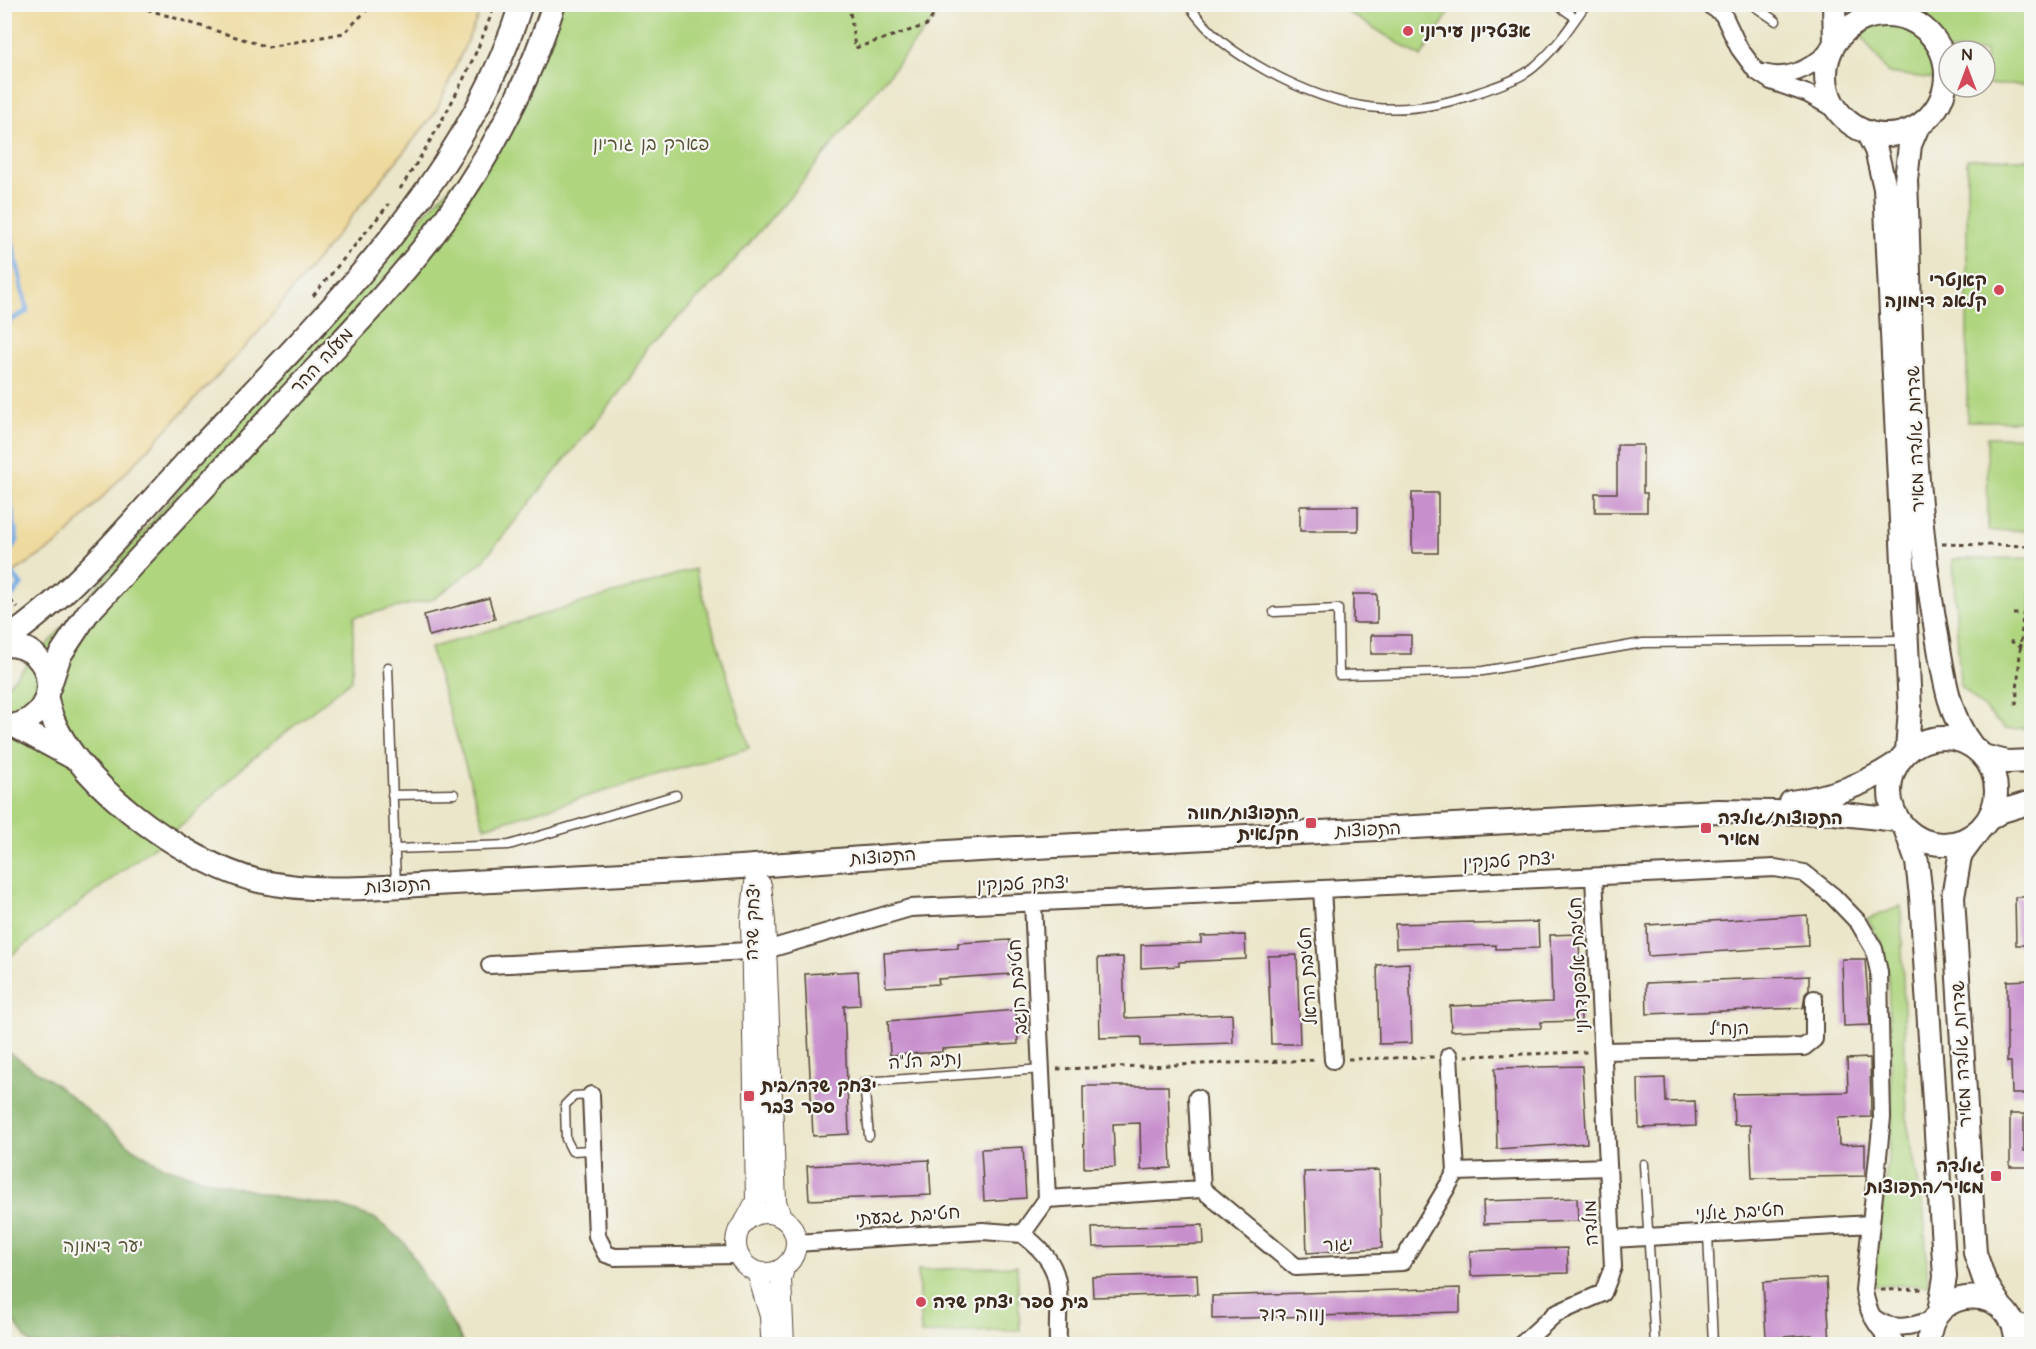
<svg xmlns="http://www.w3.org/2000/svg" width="2036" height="1349" font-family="'Architects Daughter','Playpen Sans Hebrew',sans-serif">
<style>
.green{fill:#afd57f;stroke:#75804e;stroke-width:1.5}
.forest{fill:#8bb66e;stroke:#637046;stroke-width:1.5}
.sand{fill:#eeda9e;stroke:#94825e;stroke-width:1.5}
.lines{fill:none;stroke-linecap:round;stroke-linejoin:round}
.stream{stroke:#79ade6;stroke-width:5}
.building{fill:#c88fcd}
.service-casing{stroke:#554638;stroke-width:11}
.minor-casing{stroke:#554638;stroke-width:20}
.tertiary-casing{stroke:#554638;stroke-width:22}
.secondary-casing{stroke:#554638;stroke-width:26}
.path{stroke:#554638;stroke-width:3;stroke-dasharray:4.5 4.5;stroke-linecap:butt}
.service{stroke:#fff;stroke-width:8}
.minor{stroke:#fff;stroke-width:16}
.tertiary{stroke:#fff;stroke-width:20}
.secondary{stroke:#fff;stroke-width:22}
.poi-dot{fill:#d1495b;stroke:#f6f6f2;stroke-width:2}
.labels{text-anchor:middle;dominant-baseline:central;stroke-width:4.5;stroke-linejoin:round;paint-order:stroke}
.poi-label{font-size:18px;font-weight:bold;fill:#3b2a1e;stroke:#f6f6f2;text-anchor:start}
.park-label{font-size:18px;fill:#585536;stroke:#f6f6f2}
.street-label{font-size:18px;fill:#3b2a1e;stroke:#f6f6f2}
.neighbourhood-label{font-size:20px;fill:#3b2a1e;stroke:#f6f6f2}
</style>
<rect width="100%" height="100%" fill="#f6f6f2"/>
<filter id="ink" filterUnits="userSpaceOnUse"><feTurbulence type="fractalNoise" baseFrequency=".0167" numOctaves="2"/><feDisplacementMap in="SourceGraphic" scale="12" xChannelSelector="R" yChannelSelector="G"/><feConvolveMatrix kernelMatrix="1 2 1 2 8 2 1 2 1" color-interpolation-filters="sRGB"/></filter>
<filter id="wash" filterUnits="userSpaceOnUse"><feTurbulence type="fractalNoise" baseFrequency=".008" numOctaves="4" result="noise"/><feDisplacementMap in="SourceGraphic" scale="24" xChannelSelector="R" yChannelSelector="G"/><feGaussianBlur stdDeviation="1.35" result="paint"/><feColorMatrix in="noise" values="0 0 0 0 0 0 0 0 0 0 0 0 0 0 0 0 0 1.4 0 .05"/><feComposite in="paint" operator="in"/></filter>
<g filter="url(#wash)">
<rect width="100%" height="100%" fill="#ebe6c9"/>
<path class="green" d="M557,5h388l-147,182 -79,91 -71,69 -21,36 -145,179 -48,37 -80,18 -2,63 -110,87 -57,56 -180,137v-272l48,-50 160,-189 199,-222 97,-102z
M1336,5h118l-33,52z
M1839,5h192v80h-46v-34h-36v30l-61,-8z
M1967,159h64v262h-64z
M1987,437h44v93l-43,1z
M2031,558v170l-26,1 -45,-44 -7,-126z
M695,569l54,179 -265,79 -54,-179z
M1901,906l6,216 17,91 4,72 -55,1 19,-163 -4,-149 -5,-27 -15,-28z
M1017,1266l3,64 -99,4 -3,-64z"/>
<path class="forest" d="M5,1050l52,35 74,62 31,19 56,17 69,16 53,7 34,12 31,25 59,101h-434l-25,-34z"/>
<path class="sand" d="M5,4l478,1 -48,108 -179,222 -197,208 -54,35z"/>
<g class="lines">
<path class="stream" d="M4,204l23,107 -23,13
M4,558l13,-17 -12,-70
M4,564l17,21 -17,21"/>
</g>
<g id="blocks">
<path class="building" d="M1617,445h26v48h4v19h-52v-19h22z
M1412,493h26v60h-26z
M1300,506h58v25h-58z
M1353,594h24v29h-24z
M489,598l6,21 -66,17 -5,-21z
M1371,635h40v19h-40z
M2015,897h16v48h-15z
M1807,915l1,31 -160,10 -1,-31z
M1474,922v2l64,-2 1,26 -43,1v-4l-100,3 -1,-24z
M1579,934l2,87 -40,1v6l-90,3 -1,-25 102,-4 -2,-67z
M1245,935l1,24 -67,3v4l-38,2v-23l60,-2v-7z
M1010,940l2,34 -74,5 1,5 -53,3 -2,-34 74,-5v-5z
M1297,955l3,89h-29l-3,-88z
M1123,957l2,61 107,-4 1,29 -92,3v-9l-41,1 -2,-80z
M1842,959h23l5,66 -26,1z
M1409,963l3,80 -33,1 -2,-79z
M858,971l2,34 -16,1 5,128 -36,2 -8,-162z
M1809,976v14l-4,4 -2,14 -156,6 -1,-31z
M2031,980v114h-19l-1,-32h-4v-81z
M1016,1010l2,34 -76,5v3l-52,3 -2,-34z
M1870,1058l1,59 -33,1 1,27 26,-1v32l-113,2 -2,-53h-16l-1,-31 115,-2 -1,-33z
M1582,1066l5,77 -90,6 -2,-81z
M1665,1078l1,24 29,-1 1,25 -57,2 -1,-49z
M1083,1086h85l3,82 -30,2 -1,-47 -27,1 2,43 -31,1z
M2010,1114h14v37h7v16h-21z
M1023,1147l3,51 -42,3 -3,-52z
M929,1160l2,35 -122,5 -2,-34z
M1379,1170l3,78 -75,5 -3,-81z
M1577,1198l1,23 -94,3 -1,-23z
M1203,1225l1,19 -111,3 -1,-19z
M1567,1248l1,25 -97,3 -1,-25z
M1197,1274l1,20 -105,3 -1,-20z
M1826,1278l4,66h-18v-9l-46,3 -3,-56z
M1460,1288v24l-248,7v-23z"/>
</g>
</g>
<g filter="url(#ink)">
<use href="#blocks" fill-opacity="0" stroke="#554638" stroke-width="1.5"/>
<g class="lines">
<g class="service-casing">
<path id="service" d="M1188,4c23,33 45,48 79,67 74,40 133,50 213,21 17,-6 40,-13 54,-25 21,-17 36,-40 52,-63
M1556,4l20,14
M1751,4l25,17
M1274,612l64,-3 1,66 144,-4 160,-28 262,-3
M388,667l8,218
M392,795l62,-1
M394,849l115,-4 167,-50
M591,1095l-17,1 -9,9 1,34 6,12 21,-1
M869,1136l-5,-54 178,-13
M1644,1164l11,180
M1708,1234l5,110"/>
</g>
<g class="minor-casing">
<path id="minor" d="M1708,4l15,10 16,34 17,23 15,10 37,13 30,17
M1763,73c27,8 51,-7 70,-26
M1322,890l11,170
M1033,903l14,296 -25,35c48,35 34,58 36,110
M490,965l276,-15 144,-42 865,-40 29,5 29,23 26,27 15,26 5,23 3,146 -18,172c3,22 14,40 31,54
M1603,1051l201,-4 10,-8v-40
M1449,1056l7,116
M591,1095l6,141 9,18 9,3 122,-2
M1197,1098l5,91
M1047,1199l155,-10 94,78 106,-5 54,-90 151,-5
M1612,1239l259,-15
M796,1243l187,-12 39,3
M1873,1317c18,16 41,9 61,2
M1522,1344l33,-30 48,-21 10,-26 -19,-390"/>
</g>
<g class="tertiary-casing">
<path id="tertiary" d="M761,885l4,36 11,281 5,15
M736 1243a30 30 0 1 1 60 0a30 30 0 1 1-60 0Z
M746,1220l10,-19 -5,-282 6,-53
M784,1268l-3,12 3,64
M757,1272l13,44 1,20
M2012,1322l20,6"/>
</g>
<g class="secondary-casing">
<path id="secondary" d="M1834,4l1,39
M1826 75a60 60 0 1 1 120 0a60 60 0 1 1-120 0Z
M1918,126l-8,19 -4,35c6,150 4,302 30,450 7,40 11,84 36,116
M1867,132l9,18 9,38 25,520 -3,43
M4,641c72,-49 128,-120 187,-184 127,-136 273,-270 330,-453
M4,645c56,-2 61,78 0,82
M49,688l11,-33 27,-41c66,-71 132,-142 197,-212 55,-59 112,-116 159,-180 48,-66 86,-140 111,-218
M47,699c13,76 139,165 212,182 57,13 117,6 175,3 82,-5 164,-9 246,-13 100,-6 200,-15 299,-21 247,-15 493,-26 739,-39l116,2 63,7
M15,726l57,31
M1890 791a53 53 0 1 1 106 0a53 53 0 1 1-106 0Z
M1983,756l24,6 25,-1
M1791,802c41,-6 72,-16 106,-39
M1989,819l13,-8 30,-9
M1906,831l11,31 4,34 24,381 -6,35
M1977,833l-17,23 -7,41 22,356 10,29 18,28
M1887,1337l6,7
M1929,1344c-2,-62 89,-62 87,0"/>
</g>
<path class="path" d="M130,4l138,43 76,-14 29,-29
M849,4l6,44 72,-23 14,-21
M400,189c38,-58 72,-119 95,-185
M313,296l76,-92
M1942,544l90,2
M4,594l14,14
M2013,614h19
M2010,641l22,10
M2016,705l7,-91
M1465,1056l122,-4
M1348,1059l86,-2
M1057,1069l260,-9
M1881,1290l44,-1"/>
<use href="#service" class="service"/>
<use href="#minor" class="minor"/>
<use href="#tertiary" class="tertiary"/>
<use href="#secondary" class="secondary"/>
</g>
</g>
<g class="poi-dot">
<circle cx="1408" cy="31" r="6"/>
<circle cx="1999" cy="290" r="6"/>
<rect x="1305" y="817" width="12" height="12" rx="3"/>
<rect x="1700" y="822" width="12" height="12" rx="3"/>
<rect x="743" y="1090" width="12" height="12" rx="3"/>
<rect x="1990" y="1170" width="12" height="12" rx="3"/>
<circle cx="921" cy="1302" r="6"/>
</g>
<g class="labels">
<g class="poi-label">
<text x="1420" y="31">אצטדיון עירוני</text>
<text x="1987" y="280" text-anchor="end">קאנטרי<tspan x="1987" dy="21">קלאב דימונה</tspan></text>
<text x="1299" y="813" text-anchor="end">התפוצות/חווה<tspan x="1299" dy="21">חקלאית</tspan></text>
<text x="1718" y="818">התפוצות/גולדה<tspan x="1718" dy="21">מאיר</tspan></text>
<text x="761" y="1086">יצחק שדה/בית<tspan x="761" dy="21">ספר צבר</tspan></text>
<text x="1984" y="1166" text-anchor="end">גולדה<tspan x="1984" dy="21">מאיר/התפוצות</tspan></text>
<text x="933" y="1302">בית ספר יצחק שדה</text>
</g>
<g class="park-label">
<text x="651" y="144">פארק בן גוריון</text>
<text x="103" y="1246">יער דימונה</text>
</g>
<g class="street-label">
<text transform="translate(322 361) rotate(-47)">מעלה ההר</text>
<text transform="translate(1916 439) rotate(-92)">שדרות גולדה מאיר</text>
<text transform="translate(1368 830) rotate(-3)">התפוצות</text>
<text transform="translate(883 857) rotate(-4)">התפוצות</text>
<text transform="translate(1509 861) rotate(-3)">יצחק טבנקין</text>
<text transform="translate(1023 884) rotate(-2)">יצחק טבנקין</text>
<text transform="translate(398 886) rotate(-3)">התפוצות</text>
<text transform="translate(753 922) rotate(-88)">יצחק שדה</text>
<text transform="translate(1579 965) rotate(-93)">חטיבת אלכסנדרוני</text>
<text transform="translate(1308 976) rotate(-94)">חטיבת הראל</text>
<text transform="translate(1018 987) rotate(-94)">חטיבת הנגב</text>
<text transform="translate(1729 1029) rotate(-1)">הנח"ל</text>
<text transform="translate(1962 1054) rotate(-93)">שדרות גולדה מאיר</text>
<text transform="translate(925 1061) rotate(-4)">נתיב הל"ה</text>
<text transform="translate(1740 1212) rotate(-3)">חטיבת גולני</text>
<text transform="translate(908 1216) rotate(-4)">חטיבת גבעתי</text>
<text transform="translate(1591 1223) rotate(-93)">מולדה</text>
<text transform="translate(1338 1245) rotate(-3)">יגור</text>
</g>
<g class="neighbourhood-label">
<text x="1292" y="1315">נווה דוד</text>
</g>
</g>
<rect width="2036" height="1349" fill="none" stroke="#f6f6f2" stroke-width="24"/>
<g transform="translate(1967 69)"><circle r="28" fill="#f6f6f2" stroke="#aba49d" stroke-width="1.5"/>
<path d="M0-4.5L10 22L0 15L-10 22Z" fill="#d1495b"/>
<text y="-9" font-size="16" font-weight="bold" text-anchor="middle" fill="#3b2a1e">N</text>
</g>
</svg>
